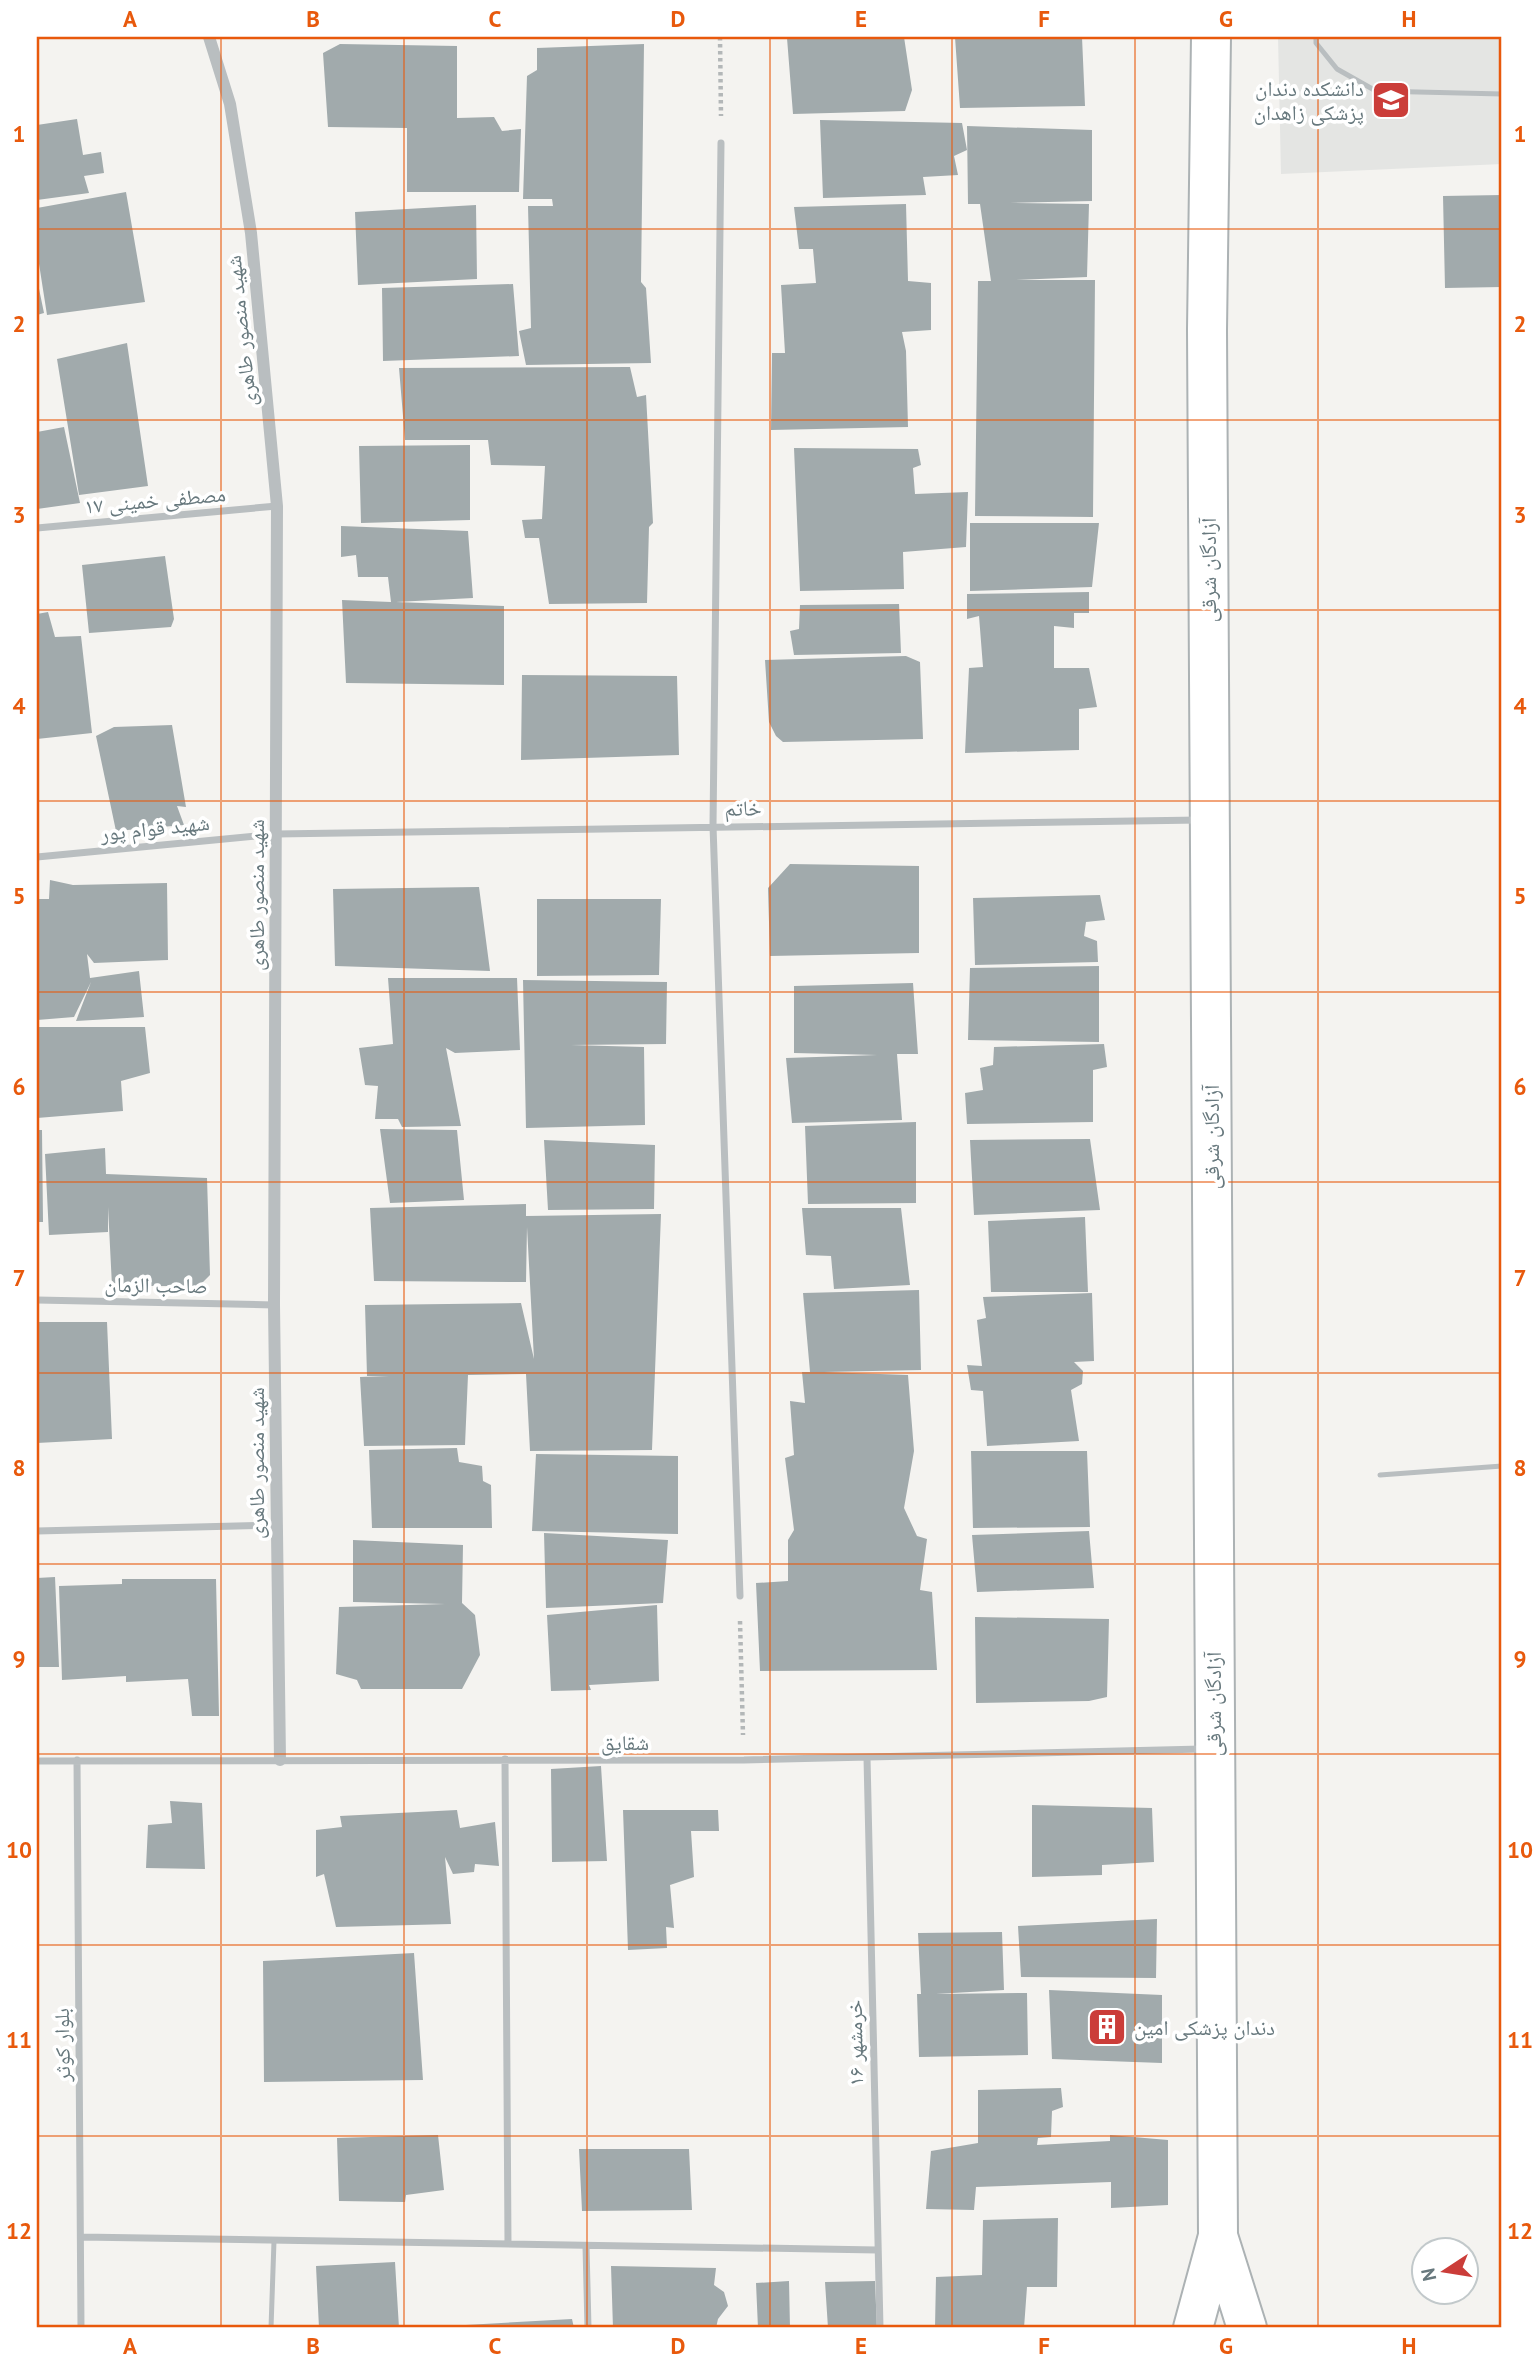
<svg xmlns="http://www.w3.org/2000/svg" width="1539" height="2365" font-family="'PT Sans','Noto Naskh Arabic',sans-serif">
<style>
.built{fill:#e4e5e3}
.building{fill:#a1aaac}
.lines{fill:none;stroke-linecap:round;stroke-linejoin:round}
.secondary-casing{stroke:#acb2b4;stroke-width:42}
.path{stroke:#b3b7b8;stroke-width:4.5;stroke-dasharray:3.5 3.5;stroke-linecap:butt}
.service{stroke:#b9bec0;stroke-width:5}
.minor{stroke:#b9bec0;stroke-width:7}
.tertiary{stroke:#b9bec0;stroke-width:12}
.secondary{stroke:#fff;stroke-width:38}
.grid{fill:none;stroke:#e8590c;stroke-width:2;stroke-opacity:0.55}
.labels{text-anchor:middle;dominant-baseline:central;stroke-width:7;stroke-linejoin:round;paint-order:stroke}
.poi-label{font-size:21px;fill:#67787d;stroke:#fff;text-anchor:end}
.street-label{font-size:21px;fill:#67787d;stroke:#fff}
.neatline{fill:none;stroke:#e8590c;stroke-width:2.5}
.grid-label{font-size:23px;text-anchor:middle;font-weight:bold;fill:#e8590c}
</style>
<rect width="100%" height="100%" fill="#f4f3f0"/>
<path class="built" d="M1278,37h224v127l-221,10z"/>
<path class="building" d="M904,37l8,53 -7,21 -112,3 -6,-76z
M955,37h127l3,69 -125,2z
M340,44l117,2v72l37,-1 8,14 19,-2 -2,63h-112v-64l-79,-1 -5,-74z
M644,44l-3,238 5,6 5,75 -125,2 -7,-34 12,-3 -3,-122h25l-1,-7h-29l4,-123 10,-6v-22z
M77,119l6,36 18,-3 3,21 -20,3 5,17 -52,7v-75z
M820,120l142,3 5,27 -13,6 4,19 -35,2 3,18 -103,3z
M967,126l125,4v71l-82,2 79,1 -2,73 -71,3h79l-2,237 -118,-1 3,-235h13l-11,-77h-12z
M126,192l19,110 -98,13 -10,-64v-43z
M1502,195v92l-57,1 -2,-92z
M906,204l2,77 23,2v47l-29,2 4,19 2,76 -137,3 1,-77h13l-4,-68 35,-2 -3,-34h-14l-5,-42z
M476,205l1,74 -119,6 -3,-73z
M37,279l7,34 -7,2z
M513,284l6,72 -136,5 -1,-73z
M127,343l21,143 -69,9 -22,-136z
M630,367l7,30 9,-2 7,128 -4,4 -2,76 -98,1 -10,-66h-14l-3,-18 20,-1 3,-53 -54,-1 -3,-25h-83l-6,-72z
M64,427l16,76 -43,6v-77z
M470,445v75l-109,3 -2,-77z
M794,448l124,1 3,16 -8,3 2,26 53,-2 -2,55 -63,5 1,37 -104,2z
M970,523h129l-7,64 -122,4z
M341,526l127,5 5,67 -77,4 108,4v79l-158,-2 -4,-83 49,2 -3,-25h-30l-2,-22 -15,2z
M165,556l9,63 -3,8 -82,6 -7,-68z
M1089,592v21h-15v15l-20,-2v42h35l8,39 -18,2v41l-114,3 4,-85 14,-1 -4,-51 -12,3v-25z
M899,604l2,49 -107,2 -4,-24 9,-2 1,-24z
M48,612l7,25 26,-1 11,97 -55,6v-125z
M906,656l14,6 3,77 -140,3 -7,-6 -7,-14 -4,-62z
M522,675l155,1 2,79 -158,5z
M172,725l14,82 -9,-1 7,19 -68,6 -20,-95 18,-9z
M790,864l129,2v87l-149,3 -2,-68z
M50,880l23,5 94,-2 1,77 -74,3 -7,-9 3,24 49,-7 5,46 -68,4 15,-39 -17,35 -37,3v-121h12z
M479,887l11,84 -155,-5 -2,-77z
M1100,895l5,25 -19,2 -2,14 13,5 1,21 -123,3 -2,-67z
M537,899h124l-2,76 -122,1z
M1099,966v76l-131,-2 2,-72z
M388,978h129l3,72 -65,3 -9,-5 15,78 -59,1 -4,-8h-23l3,-33 -13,-1 -6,-37 34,-4z
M523,980l144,2 -1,62 -95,1 73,2 1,78 -119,3z
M913,983l5,71h-21l5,66 -110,3 -6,-65 91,-3 -83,-2v-67z
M37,1027h108l5,46 -29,8 2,30 -86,7z
M1104,1044l3,23 -14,3v52l-126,2 -2,-31 18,-3 -3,-22 13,-3 1,-18z
M916,1122v81l-108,1 -3,-78z
M380,1129l77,1 7,70 -74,3z
M37,1130h5l1,92h-6z
M1090,1139l10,71 -126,5 -4,-75z
M544,1140l111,5 -1,64 -106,1z
M105,1148l1,26 101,4 3,97 -11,11h-87l-4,-79v25l-59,3 -4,-81z
M526,1204v12l135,-2 -9,236 -122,1 -4,-77 -58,1 -3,70 -101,1 -4,-69 29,-1h-22l-2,-71 156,-2 13,56 -7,-132 -1,55 -152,-1 -4,-73z
M802,1208h99l9,77 -76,4 -3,-33 -25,-1z
M1085,1217l3,75h-97l-3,-71z
M919,1290l2,80 -97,2 84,3 6,76 -10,57 13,28 10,3 -7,51 12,2 5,78 -177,1 -4,-88 32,-2v-41l6,-10 -9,-72 9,-3 -4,-54 15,2 -3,-31h8l-7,-79z
M1092,1293l2,68 -20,1 9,9 -1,13 -11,6 8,51 -92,5 -4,-55 -12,-1 -4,-25 15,1 -5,-46 9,-2 -3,-21z
M37,1322h70l5,117 -75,4z
M457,1448l2,14 23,4 1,15 8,4 1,43h-120l-3,-78z
M971,1451h116l3,76 -117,1z
M536,1454l142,2v78l-146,-3z
M1089,1531l5,57 -117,4 -5,-57z
M544,1533l124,7 -5,63 -117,5z
M353,1540l110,5 -1,58 13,12 5,40 -18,34h-101l-4,-9 -21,-6 3,-67 106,-3 -92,-2z
M55,1577l4,90h-22v-89z
M122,1579h94l3,137h-27l-4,-37 -62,3v-6l-64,4 -3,-94 63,-2z
M657,1605l2,76 -70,4 2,5 -40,1 -4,-76z
M975,1617l134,2 -2,78 -18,4 -113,2z
M601,1766l6,95 -55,1 -1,-93z
M170,1801l32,2 3,66 -59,-1 2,-43 24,-2z
M1032,1805l120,3 2,54 -52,3v10l-70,2z
M457,1810l3,18 35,-6 4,44 -24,-2 -1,8 -21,2 -8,-17 6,67 -115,3 -12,-53 -8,3v-47l26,-3 -2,-11z
M623,1810h95l1,21h-28l3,46 -24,8 4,43 -8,-1 1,21 -39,2z
M1157,1919l-1,59 -135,-1 -3,-51z
M1002,1932l2,58 -68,4 91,-1 1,62 -109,2 -2,-63h4l-3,-61z
M414,1953l9,127 -159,2 -1,-121z
M1049,1990l113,5v68l-110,-4z
M1061,2088l2,19 -11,4 -1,26 -13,1 -1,7 73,-4v-6l58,5v65l-57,3v-26l-135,5 -2,23 -48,-1 5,-58 47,-8v-53z
M438,2135l6,55 -38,5 -1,7 -66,-1 -2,-63z
M579,2149h110l3,61 -110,1z
M1058,2218l-1,69h-30l-3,41h-89l1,-51 46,-2 1,-55z
M395,2262l4,66h-80l-3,-62z
M611,2266l105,2 -2,17 10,7 4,14 -10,13 -2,9h-103z
M789,2281l1,47h-32l-2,-45z
M875,2281l2,47h-49l-3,-46z
M572,2319l2,9h-126v-2z"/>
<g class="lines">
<g class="secondary-casing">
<path id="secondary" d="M1211,37l-4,293 11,1906
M1193,2328l25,-92 29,92"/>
</g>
<path class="path" d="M720,37l1,79
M740,1621l3,114"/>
<path class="service" d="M1316,37v6l21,26 39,22 126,3
M1380,1475l122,-9
M271,2328l3,-87"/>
<path class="minor" d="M721,143l-8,683 27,770
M37,528l240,-22
M37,857l239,-23 924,-14
M37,1300l237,5
M37,1531l239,-6
M867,1758l13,570
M505,1759l3,485
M77,1760l4,568
M37,1761l707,-1 458,-11
M81,2237l796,13
M586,2246l2,82"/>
<path class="tertiary" d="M209,37l21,67 21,129 26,273 -3,799 6,455"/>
<use href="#secondary" class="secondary"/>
</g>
<path class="grid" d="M221,37v2291M404,37v2291M587,37v2291M770,37v2291M952,37v2291M1135,37v2291M1318,37v2291M37,229h1465M37,420h1465M37,610h1465M37,801h1465M37,992h1465M37,1182h1465M37,1373h1465M37,1564h1465M37,1754h1465M37,1945h1465M37,2136h1465"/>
<defs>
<g id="university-square" transform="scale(2.0125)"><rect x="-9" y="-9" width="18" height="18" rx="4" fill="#cb3d39" stroke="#fff"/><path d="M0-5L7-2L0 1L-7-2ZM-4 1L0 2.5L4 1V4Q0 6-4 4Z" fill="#fff"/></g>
<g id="building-square" transform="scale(2.0125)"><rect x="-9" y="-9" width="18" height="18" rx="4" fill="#cb3d39" stroke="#fff"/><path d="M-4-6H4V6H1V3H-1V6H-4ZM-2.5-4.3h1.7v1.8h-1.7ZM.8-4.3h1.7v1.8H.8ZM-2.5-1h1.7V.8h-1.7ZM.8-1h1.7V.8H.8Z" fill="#fff"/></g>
</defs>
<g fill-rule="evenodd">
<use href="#university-square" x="1391" y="100"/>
<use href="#building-square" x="1107" y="2027"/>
</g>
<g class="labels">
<g class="poi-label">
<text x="1364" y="88">دانشکده دندان<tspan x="1364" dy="24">پزشکی زاهدان</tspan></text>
<text x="1134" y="2027" text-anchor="start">دندان پزشکی امین</text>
</g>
<g class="street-label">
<text transform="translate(241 331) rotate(-96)">شهید منصور طاهری</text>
<text transform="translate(155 500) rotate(-5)">مصطفی خمینی ۱۷</text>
<text transform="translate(1208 570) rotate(-90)">آزادگان شرقی</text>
<text transform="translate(743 808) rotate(-1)">خاتم</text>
<text transform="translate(155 828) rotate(-6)">شهید قوام پور</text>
<text transform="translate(256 895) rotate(-90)">شهید منصور طاهری</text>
<text transform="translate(1211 1137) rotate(-90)">آزادگان شرقی</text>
<text transform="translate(156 1285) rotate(1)">صاحب الزمان</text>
<text transform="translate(256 1463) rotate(-90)">شهید منصور طاهری</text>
<text transform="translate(1213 1704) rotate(-90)">آزادگان شرقی</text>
<text x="625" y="1742">شقایق</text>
<text transform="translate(855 2043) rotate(-91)">خرمشهر ۱۶</text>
<text transform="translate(62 2045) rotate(-91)">بلوار کوثر</text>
</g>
</g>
<rect width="1539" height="2365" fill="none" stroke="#ffffff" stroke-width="77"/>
<g transform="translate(1445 2271) rotate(258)"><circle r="33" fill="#ffffff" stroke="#c2c9cb" stroke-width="2"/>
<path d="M0-5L12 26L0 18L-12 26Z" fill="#cb3d39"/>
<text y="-10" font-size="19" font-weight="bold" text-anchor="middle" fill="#67787d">N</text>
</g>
<rect x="38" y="38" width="1462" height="2288" class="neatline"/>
<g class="grid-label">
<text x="130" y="27">A</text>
<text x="313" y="27">B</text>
<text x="495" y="27">C</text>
<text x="678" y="27">D</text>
<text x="861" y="27">E</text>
<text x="1044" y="27">F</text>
<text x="1226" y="27">G</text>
<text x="1409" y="27">H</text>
<text x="19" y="142">1</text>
<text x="1520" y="142">1</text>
<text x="19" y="332">2</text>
<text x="1520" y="332">2</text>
<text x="19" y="523">3</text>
<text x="1520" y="523">3</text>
<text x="19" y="714">4</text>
<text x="1520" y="714">4</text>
<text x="19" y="904">5</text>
<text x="1520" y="904">5</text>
<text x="19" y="1095">6</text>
<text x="1520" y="1095">6</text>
<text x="19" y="1286">7</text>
<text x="1520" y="1286">7</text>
<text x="19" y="1476">8</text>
<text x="1520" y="1476">8</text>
<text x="19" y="1667">9</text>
<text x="1520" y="1667">9</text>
<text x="19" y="1858">10</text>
<text x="1520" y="1858">10</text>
<text x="19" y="2048">11</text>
<text x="1520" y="2048">11</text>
<text x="19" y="2239">12</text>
<text x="1520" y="2239">12</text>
<text x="130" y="2354">A</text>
<text x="313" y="2354">B</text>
<text x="495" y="2354">C</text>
<text x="678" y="2354">D</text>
<text x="861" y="2354">E</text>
<text x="1044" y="2354">F</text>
<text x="1226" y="2354">G</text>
<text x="1409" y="2354">H</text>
</g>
</svg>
